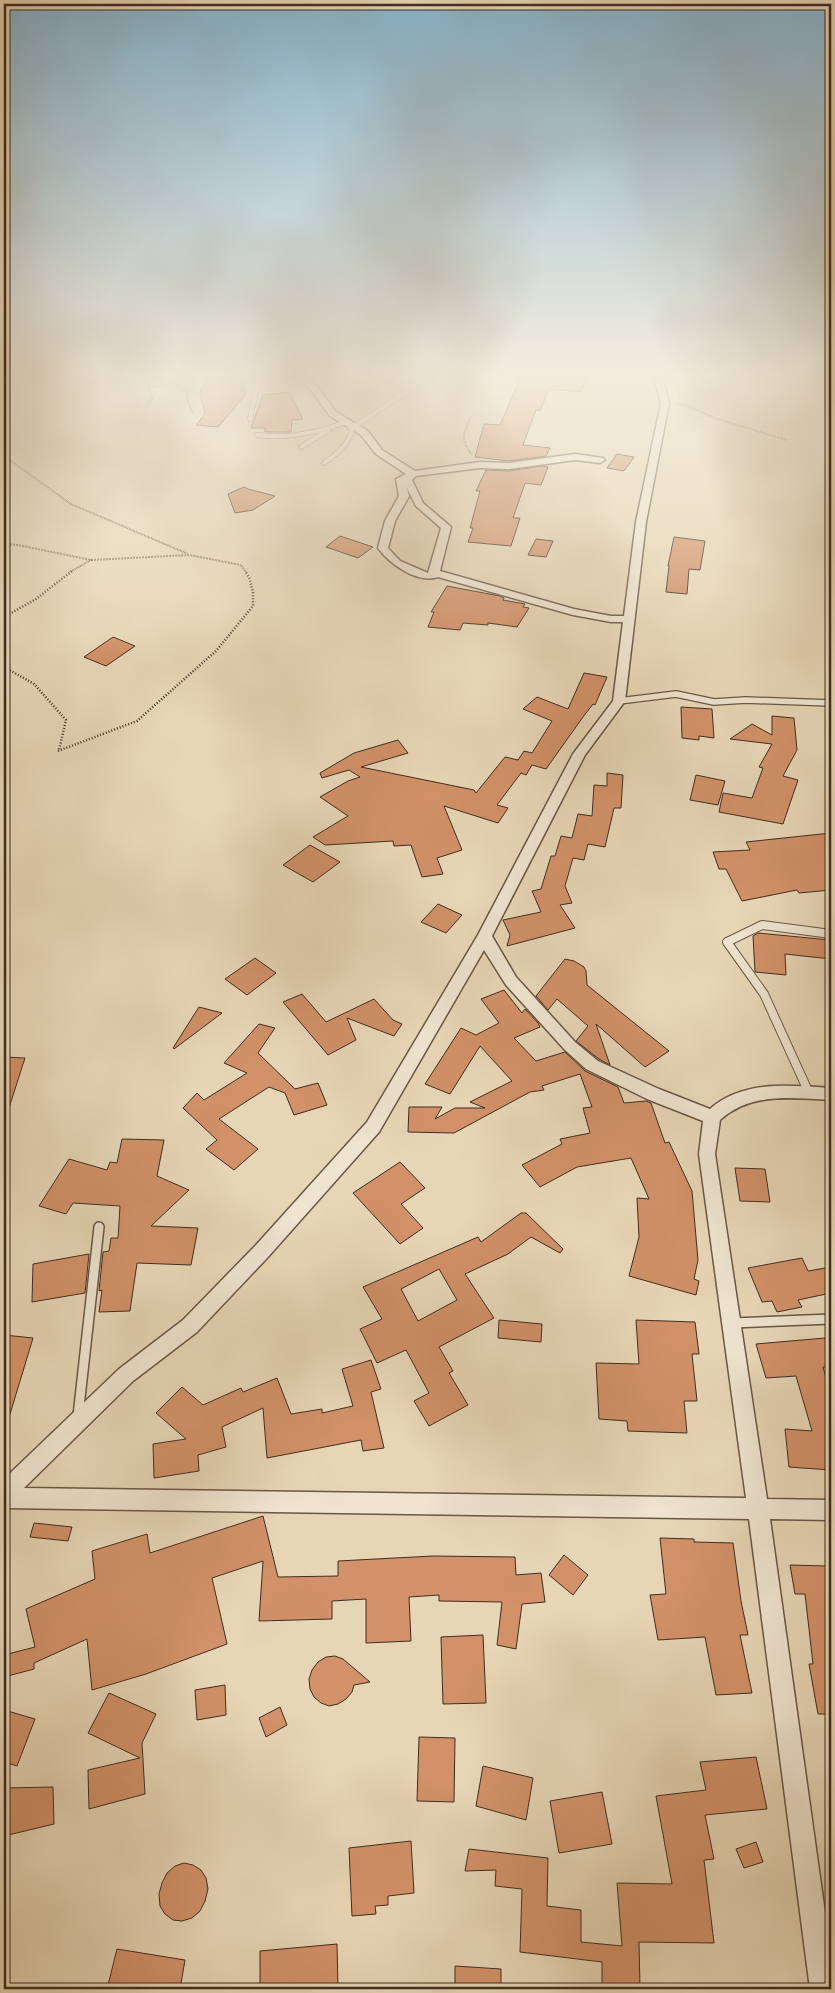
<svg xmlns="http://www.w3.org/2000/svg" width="835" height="1993" font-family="'Gentium Book Plus',serif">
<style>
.building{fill:#d29168;stroke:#3f2d22;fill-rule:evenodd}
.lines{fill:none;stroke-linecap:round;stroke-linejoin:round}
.service-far3-casing{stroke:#695747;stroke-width:5.5}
.service-far2-casing{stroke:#695747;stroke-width:8}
.service-far1-casing{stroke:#695747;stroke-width:10}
.service-casing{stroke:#695747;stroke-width:12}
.minor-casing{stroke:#695747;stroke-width:3}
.path-far1{stroke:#3f2d22;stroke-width:2;stroke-dasharray:0.5 1;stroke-linecap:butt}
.path{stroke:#3f2d22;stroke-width:2.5;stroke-dasharray:1 2;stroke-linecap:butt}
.service-far3{stroke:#efe4d0;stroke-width:4.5}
.service-far2{stroke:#efe4d0;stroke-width:5.5}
.service-far1{stroke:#efe4d0;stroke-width:8}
.service{stroke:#efe4d0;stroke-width:9}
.minor{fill:#efe4d0;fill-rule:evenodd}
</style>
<rect width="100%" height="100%" fill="#e7d6b6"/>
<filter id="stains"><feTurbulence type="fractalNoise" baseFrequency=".004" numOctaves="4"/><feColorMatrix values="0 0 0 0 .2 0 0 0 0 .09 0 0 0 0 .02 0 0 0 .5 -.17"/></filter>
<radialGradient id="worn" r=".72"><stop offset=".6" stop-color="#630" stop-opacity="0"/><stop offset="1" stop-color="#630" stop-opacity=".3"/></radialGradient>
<path class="building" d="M207,377h24l12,3 3,14 -28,33 -22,-2 9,-11 -5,-21z
M521,377l66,1 -6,14 -32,-3 -9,22 -4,-1 -13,35 27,3 -4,8 -37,5 -34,-4 9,-33 16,1z
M289,392l14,27 -11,1 -1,12h-26v-4h-14l12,-33z
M617,454l17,3 -10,14 -17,-3z
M542,466l6,1 -7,18 -16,-2 -12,35h7l-9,28 -43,-4 5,-14h-3l10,-37h-4l10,-21 23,1z
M244,487l4,2 27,7 -22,14 -18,3 -7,-19z
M340,536l33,11 -15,11 -32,-11z
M674,537l31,4 -5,29 -11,-1 -2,25 -21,-2 3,-26h-1z
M536,539l17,2 -7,16 -18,-2z
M447,586l53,10 4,2 -1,2 22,4 -2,3 6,1 -12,19 -29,-4v2l-25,-2 -3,7 -32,-3 6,-15h-3z
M113,637l22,9 -29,20 -22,-9z
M584,673l23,4 -12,28 -2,-1 -10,13 -37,52 -14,-4 -6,10 -5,-2 -24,32 11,3 -10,15 -54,-17 18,44 -25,8 6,16 -21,3 -11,-32 -17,1 -1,-5 -68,4 -12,-8 35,-21 -28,-19 28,-16 12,-4 -11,-7 -27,8 -2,-5 34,-20 44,-13 10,13 -47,14 113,23 2,3 29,-36 13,3 6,-9 8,2 20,-32 -29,-12 14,-12 31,12z
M681,707l31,2 2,29 -15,-2v4l-17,-2z
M772,716l22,2 3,32 -14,26 15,4 -15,44 -64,-12 4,-19 29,5 11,-30 -4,-1 13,-23 -42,-5 22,-15 20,11z
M607,773l16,2 -2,33h-7l-9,39 -17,-3 -4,16 -11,-2 -8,28 7,17 -12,2 15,23 -68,18 3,-11 -7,-15 38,-8 -9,-21 9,-2 10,-33h4l6,-20 11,2 6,-24 14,2 2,-31 13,1z
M696,775l29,6 -7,24 -28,-5z
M831,833v57l-32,3 -2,-3 -55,11 -16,-32h-7l-6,-17 37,-2 -4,-8z
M310,845l30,17 -27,20 -30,-17z
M438,904l24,11 -16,18 -25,-11z
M758,933l72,7 1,19 -46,-5 1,21 -31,-3 -2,-36z
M255,958l21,15 -29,22 -22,-16z
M565,959l9,2 10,6 2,4 1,14 82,66 -24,16 -49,-43 14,41 -11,-6 -23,-18 12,-15 -31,-27 -9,11 -12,-14z
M504,990l18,23 3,-4 13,14 2,4 -26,11 22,23 29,-9 20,19 33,16 6,16 22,-2 5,2 14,40 4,-1 23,49 6,69 -4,19 5,2 -3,14 -67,-19 10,-39 -2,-39 12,1 -18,-41 -54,9 -37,20 -18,-22 40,-21 -2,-5 30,-6 -7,-25 9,-1 -12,-33 -38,12 2,4 -14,2 -76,41 -46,-1 1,-25h33l-7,12 20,-11h30l-15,-6 42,-21 -32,-35 -30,48 -25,-10 36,-56 15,7 23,-12 -18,-24z
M302,994l24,28 48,-23 19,21 9,4 -8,12 -47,-18 9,22 -28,15 -45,-53z
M199,1007l23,6 -48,36 -1,-1z
M259,1024l16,4 -17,25 37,36 23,-6 9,22 -33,10 -9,-22 -16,-6 -50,32 39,30 -24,21 -28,-21 11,-9 -34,-32 14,-15 7,7 43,-27 -23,-10z
M4,1057l21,1 -18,56h-3z
M122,1139l42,1 -7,36 32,14 -38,36 47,2 -7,37 -54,-2 -7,48 -31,1 3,-22 -3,1 4,-39 6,-1 2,-13h7l2,-32 -47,-3 -7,11 -27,-8 30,-47 38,11 3,-8 7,1z
M400,1162l25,26 -24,16 22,24 -23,16 -47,-51z
M735,1168l30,1 5,33 -30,-1z
M521,1213h5l37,36 -3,4 -29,-16 -23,17 -43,20 29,44 -55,29 14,24 -4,2 19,32 -39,21 -15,-25 15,-8 -23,-43 -29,13 -17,-34 22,-10 -19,-32 115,-50 3,5zM439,1269l18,31 -39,21 -17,-32z
M89,1254l-4,39 -53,9 1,-38z
M802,1258l6,13 23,-4v26l-33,7 4,7 -25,5 -5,-11 -10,1 -14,-34z
M499,1320l43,4 -1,18 -43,-4z
M636,1320l59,2 4,32h-7l5,47h-13l3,32 -59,-2 -1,-10 -28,-2 -3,-56 43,1z
M4,1335l29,3 -26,86h-3z
M825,1338l6,19v10h-8l8,28v75l-42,-3 -4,-38 27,2 -16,-55 -30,2 -10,-34z
M371,1360l10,29 -10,3 13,56 -21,3 -2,-11 -94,18 -4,-50 -41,19 4,20 -28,8 1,16 -45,7 -1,-34 33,-5 -30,-26 26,-26 21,18 38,-17 2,4 34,-14 14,36 31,-5v4l31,-7 -11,-37z
M263,1516l15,61 60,-1v-15l95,-5 82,1 1,18 25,-2 4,29 -23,2 -6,45 -19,-4 5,-43 -63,-1v-6l-30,2 2,44 -45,2v-44l-34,2v18l-73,2 4,-60 -51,17 15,66 -81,30 -54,16 -5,-51 -53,24v6l-30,8v-22l31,-8 -9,-38 69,-30 -3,-28 55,-17 3,19z
M34,1523l38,4 -4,14 -38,-4z
M660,1538l34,1v3l39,1 8,58 7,34h-8l12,58 -36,2 -11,-58 -47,3 -8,-45 16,-1z
M564,1555l24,20 -15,20 -24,-20z
M790,1565l37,1 4,19v129h-13l-9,-50h4l-8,-70h-10z
M483,1635l3,68 -43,1 -2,-67z
M335,1656l8,3 27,23 -16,3 -2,7 -6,7 -8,5 -9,2 -8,-3 -7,-6 -4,-8 -1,-10 3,-9 6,-8 8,-5z
M225,1685l1,30 -29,5 -2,-30z
M109,1693l47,21 -14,29 3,51 -56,15 -1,-39 52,-12 -52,-25z
M280,1707l7,18 -21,12 -7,-19z
M4,1710l31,9 -18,47 -13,-4z
M419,1737l36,1 -1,64 -37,-1z
M756,1757l11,52 -62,6 9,44 -10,1 10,83 -75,-1 1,47h-38v-27l-82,-10 2,-63 -27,-3 1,-16 -31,1 4,-22 79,9 -1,48 34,4v32l41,4 -5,-63 55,1 -16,-88 50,-6 -6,-28z
M483,1766l50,12 -7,42 -50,-14z
M53,1787l1,37 -50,12v-48z
M602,1792l10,52 -53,9 -9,-52z
M411,1841l3,52 -26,3v9l-13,1 1,8 -24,2 -3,-68z
M756,1842l7,20 -19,6 -8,-19z
M184,1863l9,2 8,5 5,8 2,11 -3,12 -5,10 -8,7 -10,3 -9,-1 -8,-6 -5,-8 -1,-12 3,-11 5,-10 8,-7z
M337,1944l1,45h-78v-38z
M117,1949l68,11 -5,29h-73z
M455,1966l46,3v20h-46z"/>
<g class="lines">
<g class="service-far3-casing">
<path id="service-far3" d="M250,419l9,-42
M355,426l74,-49
M257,435c31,4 60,-2 89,-13l6,8c-4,15 -15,24 -28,33
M301,447l27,-17"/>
</g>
<g class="service-far2-casing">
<path id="service-far2" d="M619,701l57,-7 38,8 32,-2 85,3"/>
</g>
<g class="service-far1-casing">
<path id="service-far1" d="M809,1093l-45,-99 -37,-52 35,-17 69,9"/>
</g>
<g class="service-casing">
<path id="service" d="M732,1323l99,-4
M78,1416l21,-189"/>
</g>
<g class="minor-casing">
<path id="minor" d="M293,377h9l14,8 20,27 32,19 14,19 33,21 65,-9 29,1 66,-9 28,4 2,2 -5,3 -25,-3 -66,9 -29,-1 -64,8 -4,4 11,23 28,24 -11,44 134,38 37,7h13l12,-94 25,-119 -7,-26h8l7,26 -23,119 -21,179 -40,54 -93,181 24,41 59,65 23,19 61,28 51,20c33,-29 80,-24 121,-21v12c-39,-2 -80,-8 -111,20l-5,34 52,345 64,1v20l-61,-1 61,437v33h-21l-61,-470 -745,-11v-29l115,-110 64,-49 73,-75 111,-123 111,-187 95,-181 40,-53 10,-79h-12l-38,-7 -135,-38c-21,7 -48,-13 -60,-29l7,-27 14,-25 -3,-17 10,-5 -30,-20 -15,-19 -31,-19 -20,-27zM407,488l9,18 25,22 -13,45 -28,-12 -12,-13 7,-27 14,-25zM484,950l22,35 59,65 21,19 61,30 56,22 -4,33 47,344 -722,-10 109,-107 64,-49 71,-75 111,-125z"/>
</g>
<path class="path-far1" d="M61,377l32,6 19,-6
M135,377c16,10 27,15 43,0
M174,381l5,7 9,4 -1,8 6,14
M147,403l5,-4 -4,-13
M676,404l11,2 28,12 71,22
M471,417c-8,18 -11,21 1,38
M4,456l67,48 117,50
M4,544l14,1 73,15 -21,12
M91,560l98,-5 52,10 5,7"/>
<path class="path" d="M4,617l32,-18 36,-28
M4,664l2,4 28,16 32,36 -7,30
M58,751l79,-30 79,-70 37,-45v-14l-4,-15 -4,-6"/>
<use href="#service-far3" class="service-far3"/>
<use href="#service-far2" class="service-far2"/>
<use href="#service-far1" class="service-far1"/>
<use href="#service" class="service"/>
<use href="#minor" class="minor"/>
</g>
<linearGradient id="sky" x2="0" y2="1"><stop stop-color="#87b6d0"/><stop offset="0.57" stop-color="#f4edde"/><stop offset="1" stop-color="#f4edde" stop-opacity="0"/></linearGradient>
<rect width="835" height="656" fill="url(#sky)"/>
<rect width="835" height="1993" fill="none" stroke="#e7d6b6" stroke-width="20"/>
<rect x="5" y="5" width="825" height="1983" fill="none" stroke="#3f2d22" stroke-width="2.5"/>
<rect x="10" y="10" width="815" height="1973" fill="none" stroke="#3f2d22"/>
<rect width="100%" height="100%" filter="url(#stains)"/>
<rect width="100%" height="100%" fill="url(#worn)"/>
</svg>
